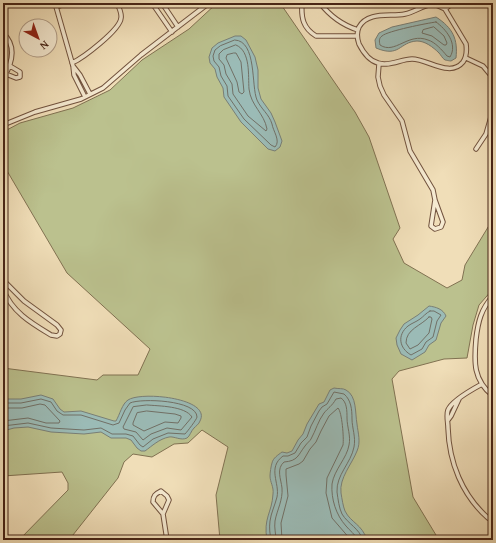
<svg xmlns="http://www.w3.org/2000/svg" width="496" height="543" font-family="'Gentium Book Plus',serif">
<style>
.green{fill:#bbc18e;stroke:#817252}
.water{fill:#9bbbb6;stroke:#797f76}
.lines{fill:none;stroke-linecap:round;stroke-linejoin:round}
.shore{stroke:#717066;stroke-width:1}
.street-casing{stroke:#71523e;stroke-width:5.5}
.street{stroke:#f5ead1;stroke-width:3.5}
</style>
<rect width="100%" height="100%" fill="#f0deb8"/>
<filter id="stains"><feTurbulence type="fractalNoise" baseFrequency=".005" numOctaves="4"/><feColorMatrix values="0 0 0 0 .2 0 0 0 0 .09 0 0 0 0 .02 0 0 0 .5 -.17"/></filter>
<radialGradient id="worn" r=".72"><stop offset=".6" stop-color="#630" stop-opacity="0"/><stop offset="1" stop-color="#630" stop-opacity=".3"/></radialGradient>
<path class="green" d="M217,3h63l75,109 14,25 31,91 -7,11 11,24 43,25 15,-8 3,-15 28,-46v70l-14,16 -6,20 -6,33 -23,1 -45,12 -7,8 21,118 26,43h-219l-4,-45 12,-48 -26,-17 -14,13 -14,1 -22,13 -19,-3 -9,8 -6,16 -49,62h-50l49,-50v-7l-6,-11 -59,4v-108l94,12 6,-5h35l12,-26 -83,-76 -64,-109v-32l17,-9 53,-15 37,-18 32,-30 47,-31z"/>
<path class="water" d="M436,17c17,11 22,22 20,41l-5,3c-1,0 -6,-1 -6,-1 -3,-2 -4,-5 -6,-7 -6,-6 -14,-12 -22,-12 -18,1 -17,17 -41,7l-1,-8 4,-7 13,-6z
M235,36h6l5,4 9,17 3,13v18l3,11 10,14 4,9 7,19 -2,6 -5,4 -7,-2 -27,-27 -17,-25 -1,-9 -6,-11 -2,-8 -5,-6 -1,-6 3,-9 6,-5z
M429,306c7,1 14,3 17,10l-5,7 -5,17 -7,5 -4,7 -13,8 -11,-6 -4,-9 -1,-7 4,-8 4,-6 14,-9z
M334,388c4,1 9,0 12,2 11,6 9,23 11,34 1,9 4,18 0,27 -5,13 -18,27 -16,42 1,6 2,13 4,18 6,12 17,13 22,29h-100c-4,-22 5,-27 6,-46 1,-7 -3,-12 -3,-18 0,-3 1,-10 2,-13 1,-5 6,-8 10,-11l5,1 5,-2 6,-11 5,-6 4,-10 12,-20 5,-2 6,-12z
M41,395l12,4 7,10 4,3 17,-1 33,10h2c4,-7 6,-17 12,-21 13,-9 84,-2 72,21 -1,3 -4,5 -6,7 -3,3 -4,8 -7,10 -6,3 -13,-2 -18,-1 -10,2 -17,9 -24,14h-4l-4,-3 -6,-8 -5,-2h-15l-10,-6 -17,2 -33,-2 -23,-5 -14,1 -11,3v-32h18z"/>
<g class="lines">
<path class="shore" d="M436,22c10,7 22,22 14,35l-3,-1c-5,-6 -12,-14 -19,-16 -20,-8 -33,15 -48,5 -1,-4 -1,-7 2,-9 5,-5 46,-13 54,-14z
M434,27l10,9 3,7 -1,2h-2l-12,-9 -10,-3 1,-3z
M235,40c22,1 16,46 22,60 4,9 12,14 15,24 1,7 9,17 3,23l-4,-2 -27,-26 -16,-23 -1,-10 -6,-10 -2,-9 -5,-6 -1,-5 2,-6 5,-4z
M236,45c15,6 12,31 13,44 2,17 15,24 18,40l-1,2 -18,-15 -15,-22 -1,-10 -6,-10 -2,-9 -5,-6v-5l4,-4z
M234,53h2l5,9 3,30 -2,2 -3,-2 -2,-10 -11,-24 1,-3z
M430,311h4l7,4 -4,6 -4,16 -7,5 -4,7 -11,6c-12,-7 -14,-20 -3,-29 4,-3 8,-4 12,-7 3,-2 6,-6 10,-8z
M429,317h2l1,2 -3,14 -11,12 -8,4 -4,-6c0,-14 15,-17 23,-26z
M3,403h18l20,-4 10,3 6,9 6,4h18l32,10 6,-2 6,-13 5,-7c11,-5 67,-3 67,14 0,2 -10,15 -12,17l-17,-1 -15,6 -10,8 -3,-2 -7,-9 -7,-2h-14l-11,-6 -17,2 -33,-2 -23,-5 -25,3
M147,405c12,1 38,1 45,12l-11,13 -14,-2 -16,6 -8,6 -7,-8 -12,-3 -1,-2 10,-20z
M3,408h19l18,-4 5,1 15,16 -1,2h-13l-18,-5 -25,3
M147,411l28,3 6,2v2l-3,5 -13,-1 -21,9 -11,-6v-2l4,-10z
M271,540c-1,-6 -2,-12 -1,-19 1,-8 5,-16 7,-24 3,-14 -10,-29 6,-41h5l7,-3 6,-10 6,-6 4,-11 8,-15 3,-4 5,-3 7,-12 10,2c7,6 8,15 8,25 0,9 4,18 2,28 -3,16 -18,28 -17,45 1,7 2,16 5,22 6,10 17,14 21,26
M276,540c0,-6 -2,-12 -1,-19 2,-11 8,-21 7,-33 -1,-9 -6,-19 2,-26 14,-1 14,-7 21,-16 2,-3 5,-5 6,-7 5,-9 7,-18 13,-26 4,-5 8,-7 12,-14l5,-1c6,4 6,13 6,20 0,9 4,18 2,27 -2,13 -15,25 -17,39 -1,15 4,31 14,42 4,5 9,8 12,14
M282,540l-1,-17 7,-27 -2,-21v-6l13,-5 4,-3 7,-12 6,-7 5,-11 8,-15 9,-8c4,4 6,30 5,37l-16,33 -1,15 6,25 19,22"/>
<g class="street-casing">
<path id="street" d="M55,3l18,63 1,9 11,22
M152,3l20,29
M162,3l16,24
M302,3c-1,15 1,25 14,33h41
M320,3c10,13 22,22 38,27
M434,4l11,5 21,35c1,7 1,12 -3,18 -13,16 -35,-3 -51,-3 -11,0 -23,8 -34,4 -8,-2 -15,-11 -19,-19 -2,-6 -3,-11 0,-17 9,-16 31,-10 46,-13 10,-2 18,-9 29,-10z
M57,7l10,-4
M445,9l8,-6
M3,14v7
M3,33c14,13 9,31 0,46
M466,58l17,8 10,12
M72,63c11,-5 48,-33 49,-45 1,-5 -2,-10 -4,-15
M379,64l-1,13 2,9 4,9 18,26 8,30 23,39 2,10 8,22 -2,5 -6,2 -4,-3 4,-26
M73,66l7,9 10,19
M6,74l10,4 4,-1v-5l-10,-6
M3,125l32,-13 46,-13 22,-11 38,-33 68,-52
M476,149l10,-15 7,-24
M3,280l21,21 33,24 4,5 -1,4 -3,2 -6,-1c-20,-12 -39,-23 -48,-46
M493,296c-12,13 -15,26 -17,43 -2,23 -3,41 17,57
M482,384c-9,5 -30,16 -34,26 -2,5 0,12 0,18 1,34 14,67 40,90
M448,420l3,-4 8,-17
M163,514l-10,-12c0,-6 2,-8 8,-11l6,5 2,4 -6,14 4,26"/>
</g>
<use href="#street" class="street"/>
</g>
<rect width="496" height="543" fill="none" stroke="#f0deb8" stroke-width="16"/>
<rect x="4" y="4" width="488" height="535" fill="none" stroke="#472416" stroke-width="2"/>
<rect x="8" y="8" width="480" height="527" fill="none" stroke="#472416"/>
<g transform="translate(38 38) rotate(139)"><circle r="19" fill="#f5ead1" stroke="#af9b86"/>
<path d="M0-3L7 15L0 10L-7 15Z" fill="#8f2418"/>
<text y="-6" font-size="11" font-weight="bold" text-anchor="middle" fill="#472416">N</text>
</g>
<rect width="100%" height="100%" filter="url(#stains)"/>
<rect width="100%" height="100%" fill="url(#worn)"/>
</svg>
